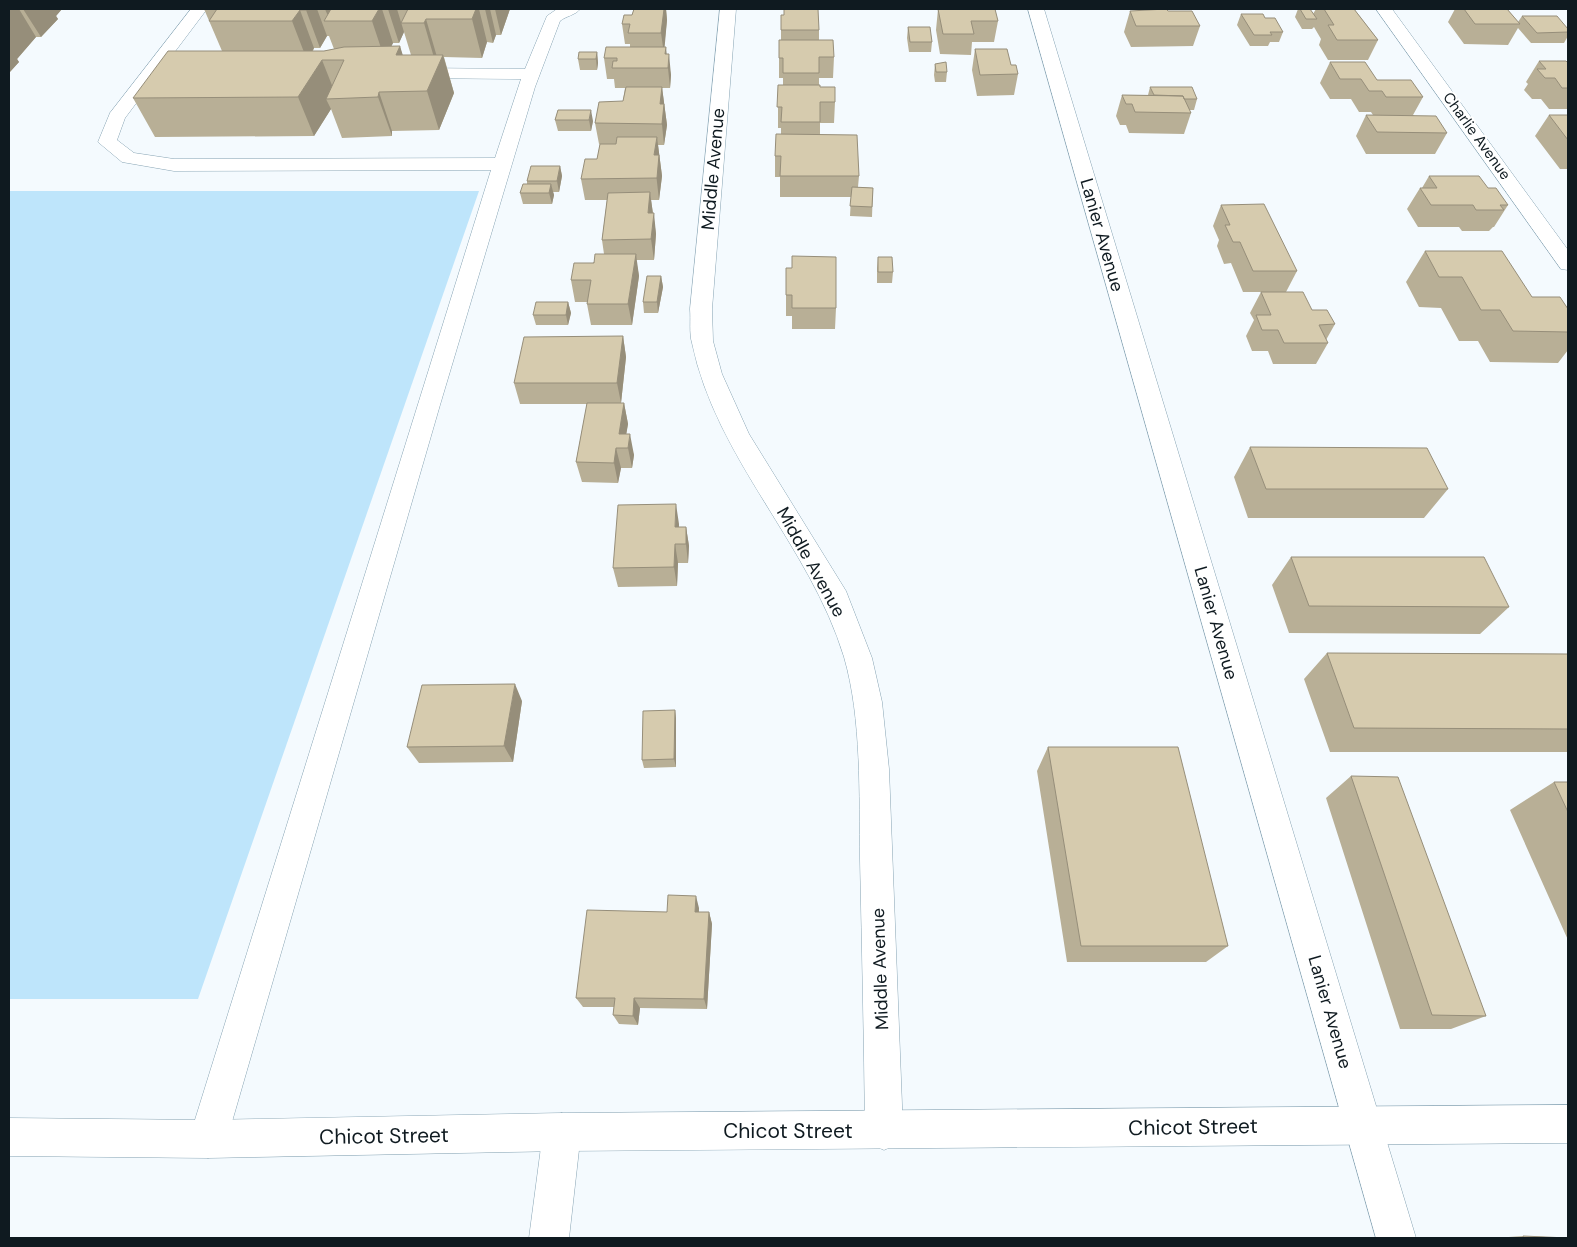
<svg xmlns="http://www.w3.org/2000/svg" width="1577" height="1247" font-family="'DM Sans',sans-serif">
<style>
.green{fill:#bee5fb}
.lines{fill:none;stroke-linecap:round;stroke-linejoin:round}
.minor-casing{stroke:#87a4b4;stroke-width:1}
.secondary-casing{stroke:#87a4b4;stroke-width:1}
.minor{fill:#fff;fill-rule:evenodd}
.secondary{fill:#fff;fill-rule:evenodd}
.wall{fill:#b8af96;fill-rule:evenodd}
.shaded-wall{fill:#968e7a}
.building{fill:#d6cbae;stroke:#968e7a}
.labels{text-anchor:middle;dominant-baseline:central;stroke-width:4;stroke-linejoin:round;paint-order:stroke}
.far-street-label{font-size:15px;fill:#0f1a20;stroke:#fff}
.street-label{font-size:18px;fill:#0f1a20;stroke:#fff}
.near-street-label{font-size:21px;fill:#0f1a20;stroke:#fff}
</style>
<rect width="100%" height="100%" fill="#f4fafe"/>
<path class="green" d="M9,191h470l-281,808h-189z"/>
<g class="lines">
<g class="minor-casing">
<path id="minor" d="M191,9h16l-82,109 -8,22 17,13 40,6 321,-1 26,-79 -111,-1 -6,-1 -2,-4 2,-4 6,-1 115,1 22,-53 10,-7h23c-4,6 -14,7 -20,12l-25,66 -95,318 -213,734 -6,13 -13,6 -13,-6 -6,-13 302,-969 -317,1 -52,-9 -24,-20 12,-29z
M720,9h16l-24,300 1,32 9,33 27,60 97,157 26,67 10,44 7,67 14,362 -6,13 -13,6 -13,-6 -6,-13c-1,-91 -3,-181 -5,-272 -1,-64 2,-140 -16,-202 -34,-112 -128,-198 -152,-314 -3,-10 -1,-23 -2,-34z
M1028,9h16l372,1229h-40z
M1376,9h16l176,241v20l-7,-1z
M562,1113l13,6 6,13 -12,106h-40l14,-106 6,-13z"/>
</g>
<g class="secondary-casing">
<path id="secondary" d="M1568,1105v38l-1006,8 -354,7 -199,-2v-38l199,2 354,-7z"/>
</g>
<use href="#minor" class="minor"/>
<use href="#secondary" class="secondary"/>
</g>
<path class="wall" d="M9,9h53l-6,7 2,3 -17,18h-5l-19,22 2,3 -10,11z
M204,9h306l-9,26h-5l-3,8 -6,-1 -5,16 -38,-1 10,36 -15,37 -47,1v5l-50,2 -11,-29 -17,27 -159,1 -22,-39 89,-47zM404,32l7,23h-9l-2,-9h-9l2,-3h6zM327,36h2l5,13 -10,2h-11l1,-3h6z
M634,9h32l1,11 -3,27h2v7l5,21 -1,13h-8l5,37 -3,20h-6l4,31 -3,24h-8l5,34 -2,26h-18l3,16 -7,49h-41l-4,-21v-2h-12l-4,-22 33,-26 -2,-14 5,-40h-22l-4,-21 16,-20 3,-15h-1l-4,-21 28,-22 2,-13h-10l-1,-9h-7l-3,-21 26,-11v-3h-5l-3,-20 10,-9z
M938,9l60,12 -4,21h-22l-1,13 -31,-1 -4,-24z
M1298,9h12l3,5 3,-5h38l24,31 -10,20h-40l-9,-15 2,-6 -7,-12 -2,2h-10l-7,-12z
M1455,9h52l11,13 4,-6 46,13v7l-4,7h-33l-13,-15 -10,17 -44,-1 -16,-22z
M1130,11h38l32,15 -7,20 -62,1 -7,-15z
M1241,14l24,4 18,14 -4,10h-9l-2,4h-18l-13,-21z
M781,15l38,15v10l15,17 -1,21h-14v7l1,2 15,15 -1,21h-14v12l39,41 -1,11 15,1 -1,29 -22,-1 1,-19h-71v-20h-5v-21l6,-22v-6h-3v-43h5v-7h-4v-38h2z
M908,27l24,15 -1,10h-22l-2,-14z
M975,49l36,16 7,9 -4,21 -37,1 -5,-26z
M597,52l1,11 -1,7h-17l-2,-11z
M1539,61l29,2v46h-19l-8,-10h-9l-8,-9 4,-6 -2,-2z
M1330,62l93,35 -10,18 34,18 -12,21h-69l-10,-18 10,-21h7l-2,-3h-12l-8,-13h-21l-10,-16z
M935,64l12,8 -1,10h-11l-1,-7z
M1150,87l47,12 -3,11h-5l2,3 -7,21 -55,-1 -3,-8h-6l-4,-9 6,-21h26z
M558,110l35,11 -2,10h-33l-3,-11z
M1549,115h19v54h-8l-25,-33z
M560,166l2,10 -3,16h-6l1,3 -2,9h-29l-3,-11 7,-9v-3z
M1429,176l59,12 20,17 -14,22h-1l-4,4h-27l-3,-4h-41l-11,-18 13,-21h2z
M1221,205l76,66 -11,21h-43l-12,-29 -7,1 -7,-18 2,-6 -6,-14z
M1425,251l107,46 36,12v41l-10,13 -68,-1 -12,-21h-19l-18,-33 -22,-1 -13,-25z
M878,257l15,15 -1,11h-15v-15z
M786,268l50,40 -1,21h-43v-13h-6z
M661,276l2,11 -5,26h-14l-1,-11z
M1261,292l51,18 23,14 -9,16 2,3 -12,21h-43l-5,-13h-16l-6,-15 8,-16 -4,-7z
M568,302l3,11 -3,12h-32l-3,-10z
M623,336l3,21 -5,46h3l4,21 -2,10 8,21 -2,13h-11l-3,15 -36,-1 -6,-20 11,-58h-67l-6,-21z
M1250,447l198,42 -24,29h-176l-14,-41z
M679,524v3h7l3,19 -1,17h-10l-1,23 -59,1 -5,-19z
M1291,557l218,50 -29,27 -191,-1 -17,-48z
M1327,653l241,1v98h-238l-26,-73z
M522,701l-9,61 -94,1 -12,-16z
M675,710l1,9v48l-32,1 -2,-8z
M1048,747l180,199 -22,16h-139l-30,-191z
M1351,776l135,240 -35,13h-51l-74,-231z
M1554,782h14v158l-58,-130z
M699,908v4h10l3,12 -5,85 -67,-1 -2,17 -19,-1 -6,-9 1,-8h-31l-7,-9 91,-86z
M1523,1236l45,2h-74z"/>
<path class="shaded-wall" d="M9,9h10l17,28 -19,22 2,3 -10,11z
M23,9h39l-6,7 2,3 -17,18z
M307,9h10l10,27 -7,12 -14,-38z
M325,9h5l4,12h-4z
M379,9h3l11,34 -8,17 -13,-39z
M388,9h9l7,23 -5,11z
M476,9h3l8,33 -5,16 -10,-39z
M485,9h5l6,26 -3,8z
M495,9h15l-9,26z
M664,9h2l1,11 -3,34 -3,-21z
M300,10l14,38 -7,12 -15,-39z
M426,19l11,38 -2,4 -11,-38z
M400,46l12,39 -16,-30z
M666,47l2,20 1,-13 2,21 -1,13 -2,-20 -3,-14z
M597,52l1,11 -1,7 -1,-11z
M443,55l11,38 -15,37 -12,-39z
M322,60l15,38 -11,1 5,10 -17,27 -16,-39z
M662,87l5,38 -3,20 -4,-41z
M379,92l13,39v5l-14,-39z
M591,110l2,11 -2,10 -2,-11z
M657,137l5,39 -3,24 -5,-45z
M560,166l2,10 -3,16 -2,-11z
M551,184l3,11 -2,9 -3,-11z
M650,192l3,22 -5,-1z
M654,213l2,21 -2,26 -3,-21z
M636,254l3,22 -7,49 -4,-21z
M661,276l2,11 -5,26 -1,-11z
M568,302l3,11 -3,12 -2,-10z
M623,336l3,21 -5,46 -4,-20z
M624,403l4,21 -4,24 -5,-14z
M630,434l4,21 -2,13 -4,-20z
M616,448l5,20 -3,15 -4,-20z
M676,504l3,20 -1,20 -3,-17z
M686,527l3,19 -1,17 -2,-19z
M675,544l3,19 -1,23 -3,-19z
M515,684l7,17 -9,61 -9,-16z
M675,710l1,9v48l-2,-8z
M696,896l3,12 -1,16 -3,-12z
M709,912l3,12 -5,85 -3,-10z
M634,998l6,10 -2,17 -5,-9z"/>
<path class="building" d="M217,9h90l-1,1h-6l-8,11h-83z
M331,9h48l-7,12h-48z
M408,9h68l-4,10h-46l-2,4h-23z
M634,9h30l-3,24h-33l2,-9h-8l2,-9h8z
M784,9h34l1,21h-38v-15h3z
M938,9h57l3,12h-27l3,13h-31z
M1166,9l2,2h24l8,15h-64l-6,-15z
M1300,9h10l7,10h-11z
M1324,9h30l24,31h-41l-9,-15h6z
M1464,9h43l13,15h-45z
M1241,14h22l2,4h10l8,14h-13l2,3h-18z
M1522,16h35l11,13v3l-31,1z
M908,27h22l2,15h-22z
M779,40h54l1,17h-15v16h-36v-15h-4z
M400,46l-4,9h47l-16,36 -48,1 -1,5 -52,2 18,-39h-22l-24,37 -165,1 35,-47h156l20,-4z
M606,47h60l-1,7h4l-1,14h-56l1,-7h4v-3h-13z
M975,49h32l4,16h5l2,9 -38,1z
M579,52h18l-1,7h-18z
M1539,61h27l2,2v25h-6l-7,-10h-10l-8,-9h9z
M946,62l1,10h-11l-1,-8z
M1330,62h35l12,18h34l12,17h-37l-4,-6h-13l-8,-12h-21z
M778,85h42v2h15v15h-15v20h-39l1,-15h-5z
M626,87h36l-2,17h4l-2,20 -67,-1 4,-21 24,-1z
M1150,87h42l5,12h-13l-1,-3 -29,-1z
M1122,95l61,1 8,17 -56,-1 -3,-8h-6z
M558,110h33l-2,10h-34z
M1366,115l70,1 11,17 -70,-1z
M1549,115h19v25z
M776,134l81,1 2,41h-79l1,-20h-6z
M617,137h40l-3,18h5l-2,23 -76,1 4,-20h12l3,-15h16z
M531,166h29l-3,15h-30z
M1429,176h50l9,12h8l12,17h-8l4,5h-28l-3,-5h-42l-11,-17h17z
M523,184h28l-2,9h-29z
M852,187l21,1 -1,19 -22,-1z
M650,192l-2,21h6l-3,26 -49,1 6,-47z
M1264,204l33,67h-44l-13,-29h-7l-8,-17h5l-9,-20z
M1425,251h77l30,46h28l8,12v23l-55,-1 -13,-21h-19l-19,-33h-23z
M595,254h41l-8,50h-41l4,-24h-20l3,-17h20z
M792,256l44,1v51h-44v-13h-6v-27h6z
M878,257h14l1,15h-15z
M647,276h14l-4,26h-14z
M1261,292h42l9,18h15l8,14 -16,1 9,18h-44l-6,-13h-16l-6,-15h15z
M536,302h32l-2,13h-33z
M623,336l-6,47h-103l10,-46z
M587,403h37l-5,31h11l-2,14h-12l-2,15 -38,-1z
M1250,447l177,1 21,41h-182z
M676,504l-1,23h11v17h-11l-1,23 -61,1 5,-63z
M1291,557h193l25,50 -200,-1z
M1327,653l241,1v75l-214,-1z
M515,684l-11,62 -97,1 15,-62z
M675,710l-1,49 -32,1 1,-49z
M1048,747h130l50,199h-147z
M1351,776l47,1 88,239 -54,-1z
M1554,782h14v30z
M668,895l28,1 -1,16h14l-5,87 -70,-1 -1,18 -20,-1 2,-17h-39l11,-88 80,2z
M1523,1236l45,2h-44z"/>
<g class="labels">
<g class="far-street-label">
<text transform="translate(1477 136) rotate(54)">Charlie Avenue</text>
</g>
<g class="street-label">
<text transform="translate(713 169) rotate(-85)">Middle Avenue</text>
<text transform="translate(1102 235) rotate(74)">Lanier Avenue</text>
<text transform="translate(811 562) rotate(61)">Middle Avenue</text>
<text transform="translate(1216 623) rotate(74)">Lanier Avenue</text>
<text transform="translate(880 969) rotate(-92)">Middle Avenue</text>
<text transform="translate(1330 1012) rotate(74)">Lanier Avenue</text>
</g>
<g class="near-street-label">
<text transform="translate(1193 1127) rotate(-1)">Chicot Street</text>
<text x="788" y="1131">Chicot Street</text>
<text transform="translate(384 1136) rotate(-1)">Chicot Street</text>
</g>
</g>
<rect width="1577" height="1247" fill="none" stroke="#0f1a20" stroke-width="20"/>
</svg>
